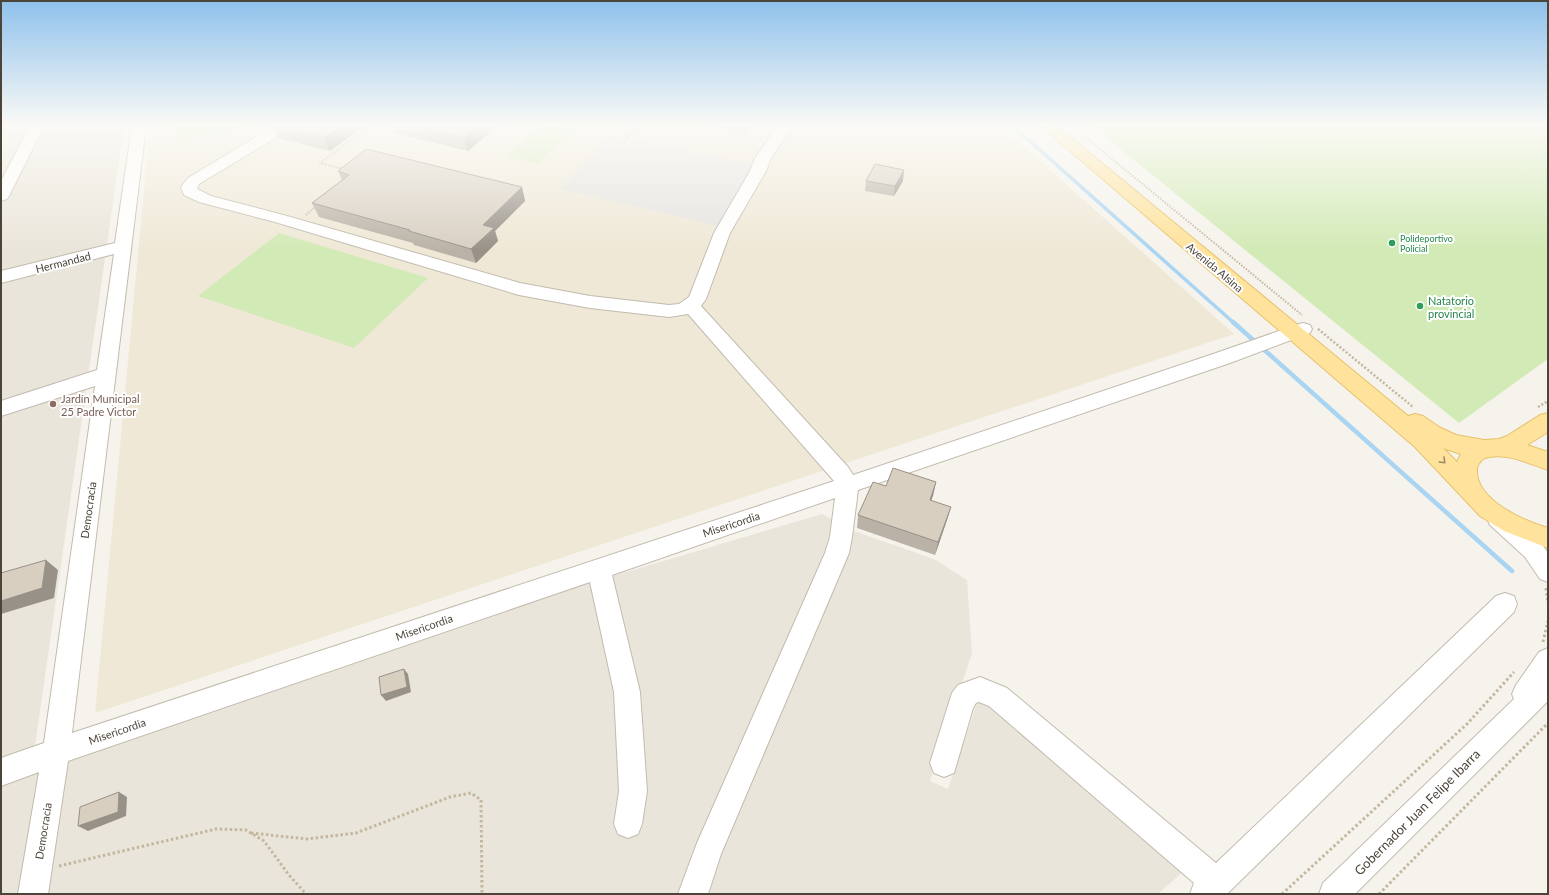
<svg xmlns="http://www.w3.org/2000/svg" width="1549" height="895" font-family="Lato,sans-serif">
<style>
.residential{fill:#eae5da}
.education{fill:#efe8d6}
.green{fill:#d2eab5}
.parking{fill:#e5e3e0}
.lines{fill:none;stroke-linecap:round;stroke-linejoin:round}
.stream-far1{stroke:#a9d4f2;stroke-width:3.5}
.stream{stroke:#a9d4f2;stroke-width:4.5}
.minor-casing{stroke:#c2bbae;stroke-width:2}
.major-casing{stroke:#e6c16a;stroke-width:2}
.path-far2{stroke:#c4b79f;stroke-width:2;stroke-dasharray:1.5 1.5;stroke-linecap:butt}
.path-far1{stroke:#c4b79f;stroke-width:2.5;stroke-dasharray:2 2;stroke-linecap:butt}
.path{stroke:#c4b79f;stroke-width:3;stroke-dasharray:2.5 2.5;stroke-linecap:butt}
.minor{fill:#fff;fill-rule:evenodd}
.major{fill:#ffe39c;fill-rule:evenodd}
.wall{fill:#bab2a6}
.shaded-wall{fill:#979187}
.building{fill:#d8cfc1;stroke:#979187}
.oneway{stroke:#9c8c66}
.leisure-dot{fill:#2e9e5b;stroke:#fff;stroke-width:1.5}
.education-dot{fill:#8d6e63;stroke:#fff;stroke-width:1.5}
.labels{text-anchor:middle;dominant-baseline:central;stroke-width:4;stroke-linejoin:round;paint-order:stroke}
.far-leisure-label{font-size:9px;fill:#27864d;stroke:#fff;text-anchor:start}
.street-label{font-size:11px;fill:#4b4439;stroke:#fff}
.leisure-label{font-size:11px;fill:#27864d;stroke:#fff;text-anchor:start}
.education-label{font-size:11px;fill:#785e54;stroke:#fff;text-anchor:start}
.near-street-label{font-size:13px;fill:#4b4439;stroke:#fff}
</style>
<rect width="100%" height="100%" fill="#f6f3ec"/>
<path class="residential" d="M1,126h123l-93,648 558,-191 233,-69 32,17 80,28 33,21 5,73 -42,128 18,8 31,-92 209,170 -30,27h-1157z"/>
<path class="education" d="M150,126h851l233,208 -1139,379z"/>
<path class="green" d="M178,126h71l-71,14z
M540,126h15l17,4 -34,34 -31,-8z
M1092,126h456v233l-89,64z
M279,233l149,45 -74,70 -156,-52z"/>
<path class="parking" d="M611,135l148,31 -41,60 -157,-37z"/>
<g class="lines">
<path class="stream-far1" d="M1013,126l221,197"/>
<path class="stream" d="M1233,322l279,249"/>
<g class="minor-casing">
<path id="minor" d="M30,126h14l-35,70 -2,3 -6,2v-20z
M132,126h14l-74,607 762,-252 -146,-167 -19,3 -79,-9 -71,-13 -244,-73 -76,-20 -15,-7 -3,-8 7,-9 86,-52h18l-2,3 -91,55 -2,5 14,7 76,20 233,67 70,13 79,9 10,-1 10,-7 25,-64 36,-62 5,-13 23,-32h14l-21,32 -5,13 -36,62 -24,66 -5,7 147,161 5,8 363,-122 80,-28 7,-2 7,2 2,4 -2,4 -80,30 -372,127 -6,47 -3,16 -128,301 -13,40h-30l19,-51 128,-290 5,-16 5,-39 -223,77 28,117 7,99 -5,33 -4,10 -10,4 -10,-4 -4,-10 5,-33 -5,-99 -24,-110 -522,179 -20,133h-30l21,-122 -38,14v-28l43,-15 51,-357 -94,30v-15l96,-31 17,-116 -113,29v-12l114,-28z
M1498,509l8,2 35,32 7,10v29l-8,-3 -15,-22 -35,-32 -3,-7 3,-7z
M1505,593l9,3 3,8 -3,8 -287,282h-37l4,-11 -205,-177 -10,-4 -3,1 -3,5 -19,65 -10,4 -10,-4 -4,-10 22,-70 6,-8 22,-8 27,11 209,175 280,-267z
M1548,648v53l-193,193h-36l4,-11 191,-184 -2,-5 4,-9 23,-33z"/>
</g>
<g class="major-casing">
<path id="major" d="M1041,126h16l351,290 7,-2 8,2 16,11 17,8 28,5 15,-1 8,-3 33,-21 8,-2v19l-21,13 21,7v18c-19,-6 -39,-17 -59,-13 -7,1 -11,6 -12,12 -2,31 47,52 71,59v20l-44,-17 -24,-15 -65,-69zM1443,448l18,6 -4,8z"/>
</g>
<path class="path-far2" d="M1072,126l230,189
M624,142l10,-12v-3l-3,-1
M344,169l-24,-6 49,-37
M306,215l10,-9"/>
<path class="path-far1" d="M1318,329l95,78
M1538,407l10,-6"/>
<path class="path" d="M1546,588l2,14
M1543,642l5,-21
M251,833l56,6 49,-6 94,-36 21,-4 10,7 1,94
M59,866l157,-37 30,1 18,11 25,34 17,19
M1282,894l185,-170 47,-52
M1379,894l169,-171"/>
<use href="#minor" class="minor"/>
<use href="#major" class="major"/>
</g>
<path class="wall" d="M273,126h91l-34,25 -52,-13z
M393,126h104l-29,25 -73,-18z
M716,126h33l-5,6z
M338,171l184,16 3,14 -30,30 3,10 -22,22 -62,-18 -1,-2 -94,-26 -7,-14 30,-23z
M866,181h37l-9,15 -29,-5z
M936,482l-5,19 20,6 -4,13 -12,35 -78,-27 1,-13 28,-29z"/>
<path class="shaded-wall" d="M340,126h24l-34,25 -6,-13z
M477,126h20l-29,25 -4,-13z
M744,126h5l-5,6z
M904,170l-1,11 -9,15 1,-10z
M522,187l3,14 -30,30 3,10 -22,22 -5,-14 12,-24z
M936,482l-3,14 -7,17 4,-13z
M951,507l-4,13 -12,35 3,-13z
M46,560l12,10 -4,28 -53,16v-13z
M404,669l4,5 3,18 -25,9 -5,-6z
M119,792l8,5 -1,19 -38,15 -10,-5z"/>
<path class="building" d="M278,126h62l-16,12z
M416,126h61l-13,12z
M366,149l156,38 -39,38 11,3 -23,21 -62,-18 1,-1 -98,-27 37,-28 -11,-4z
M875,164l29,6 -9,16 -29,-5z
M893,468l43,14 -6,18 21,7 -13,35 -80,-27 15,-33 13,4z
M46,560l-4,28 -41,13v-28z
M404,669l3,18 -26,8 -2,-18z
M119,792l-1,20 -40,14 2,-19z"/>
<defs><path id="oneway-chevron" d="M-2-3.5L2.5 0L-2 3.5" fill="none" stroke-width="1.6" stroke-linecap="round" stroke-linejoin="round"/></defs>
<use class="oneway" href="#oneway-chevron" transform="translate(1443 461) rotate(45)"/>
<linearGradient id="sky" x2="0" y2="1"><stop stop-color="#8fc1ec"/><stop offset="0.5" stop-color="#fbfaf6"/><stop offset="1" stop-color="#fbfaf6" stop-opacity="0"/></linearGradient>
<rect width="1549" height="251" fill="url(#sky)"/>
<g class="leisure-dot">
<circle cx="1392" cy="243" r="4"/>
<circle cx="1420" cy="306" r="4"/>
</g>
<circle class="education-dot" cx="53" cy="404" r="4"/>
<g class="labels">
<g class="far-leisure-label">
<text x="1400" y="238">Polideportivo<tspan x="1400" dy="10">Policial</tspan></text>
</g>
<g class="street-label">
<text transform="translate(63 262) rotate(-14)">Hermandad</text>
<text transform="translate(1215 267) rotate(40)">Avenida Alsina</text>
<text transform="translate(88 510) rotate(-82)">Democracia</text>
<text transform="translate(731 524) rotate(-18)">Misericordia</text>
<text transform="translate(424 627) rotate(-19)">Misericordia</text>
<text transform="translate(117 731) rotate(-19)">Misericordia</text>
<text transform="translate(43 831) rotate(-81)">Democracia</text>
</g>
<g class="leisure-label">
<text x="1428" y="300">Natatorio<tspan x="1428" dy="13">provincial</tspan></text>
</g>
<g class="education-label">
<text x="61" y="398">Jardín Municipal<tspan x="61" dy="13">25 Padre Victor</tspan></text>
</g>
<g class="near-street-label">
<text transform="translate(1417 812) rotate(-45)">Gobernador Juan Felipe Ibarra</text>
</g>
</g>
<rect width="1549" height="895" fill="none" stroke="#4b4439" stroke-width="4"/>
</svg>
